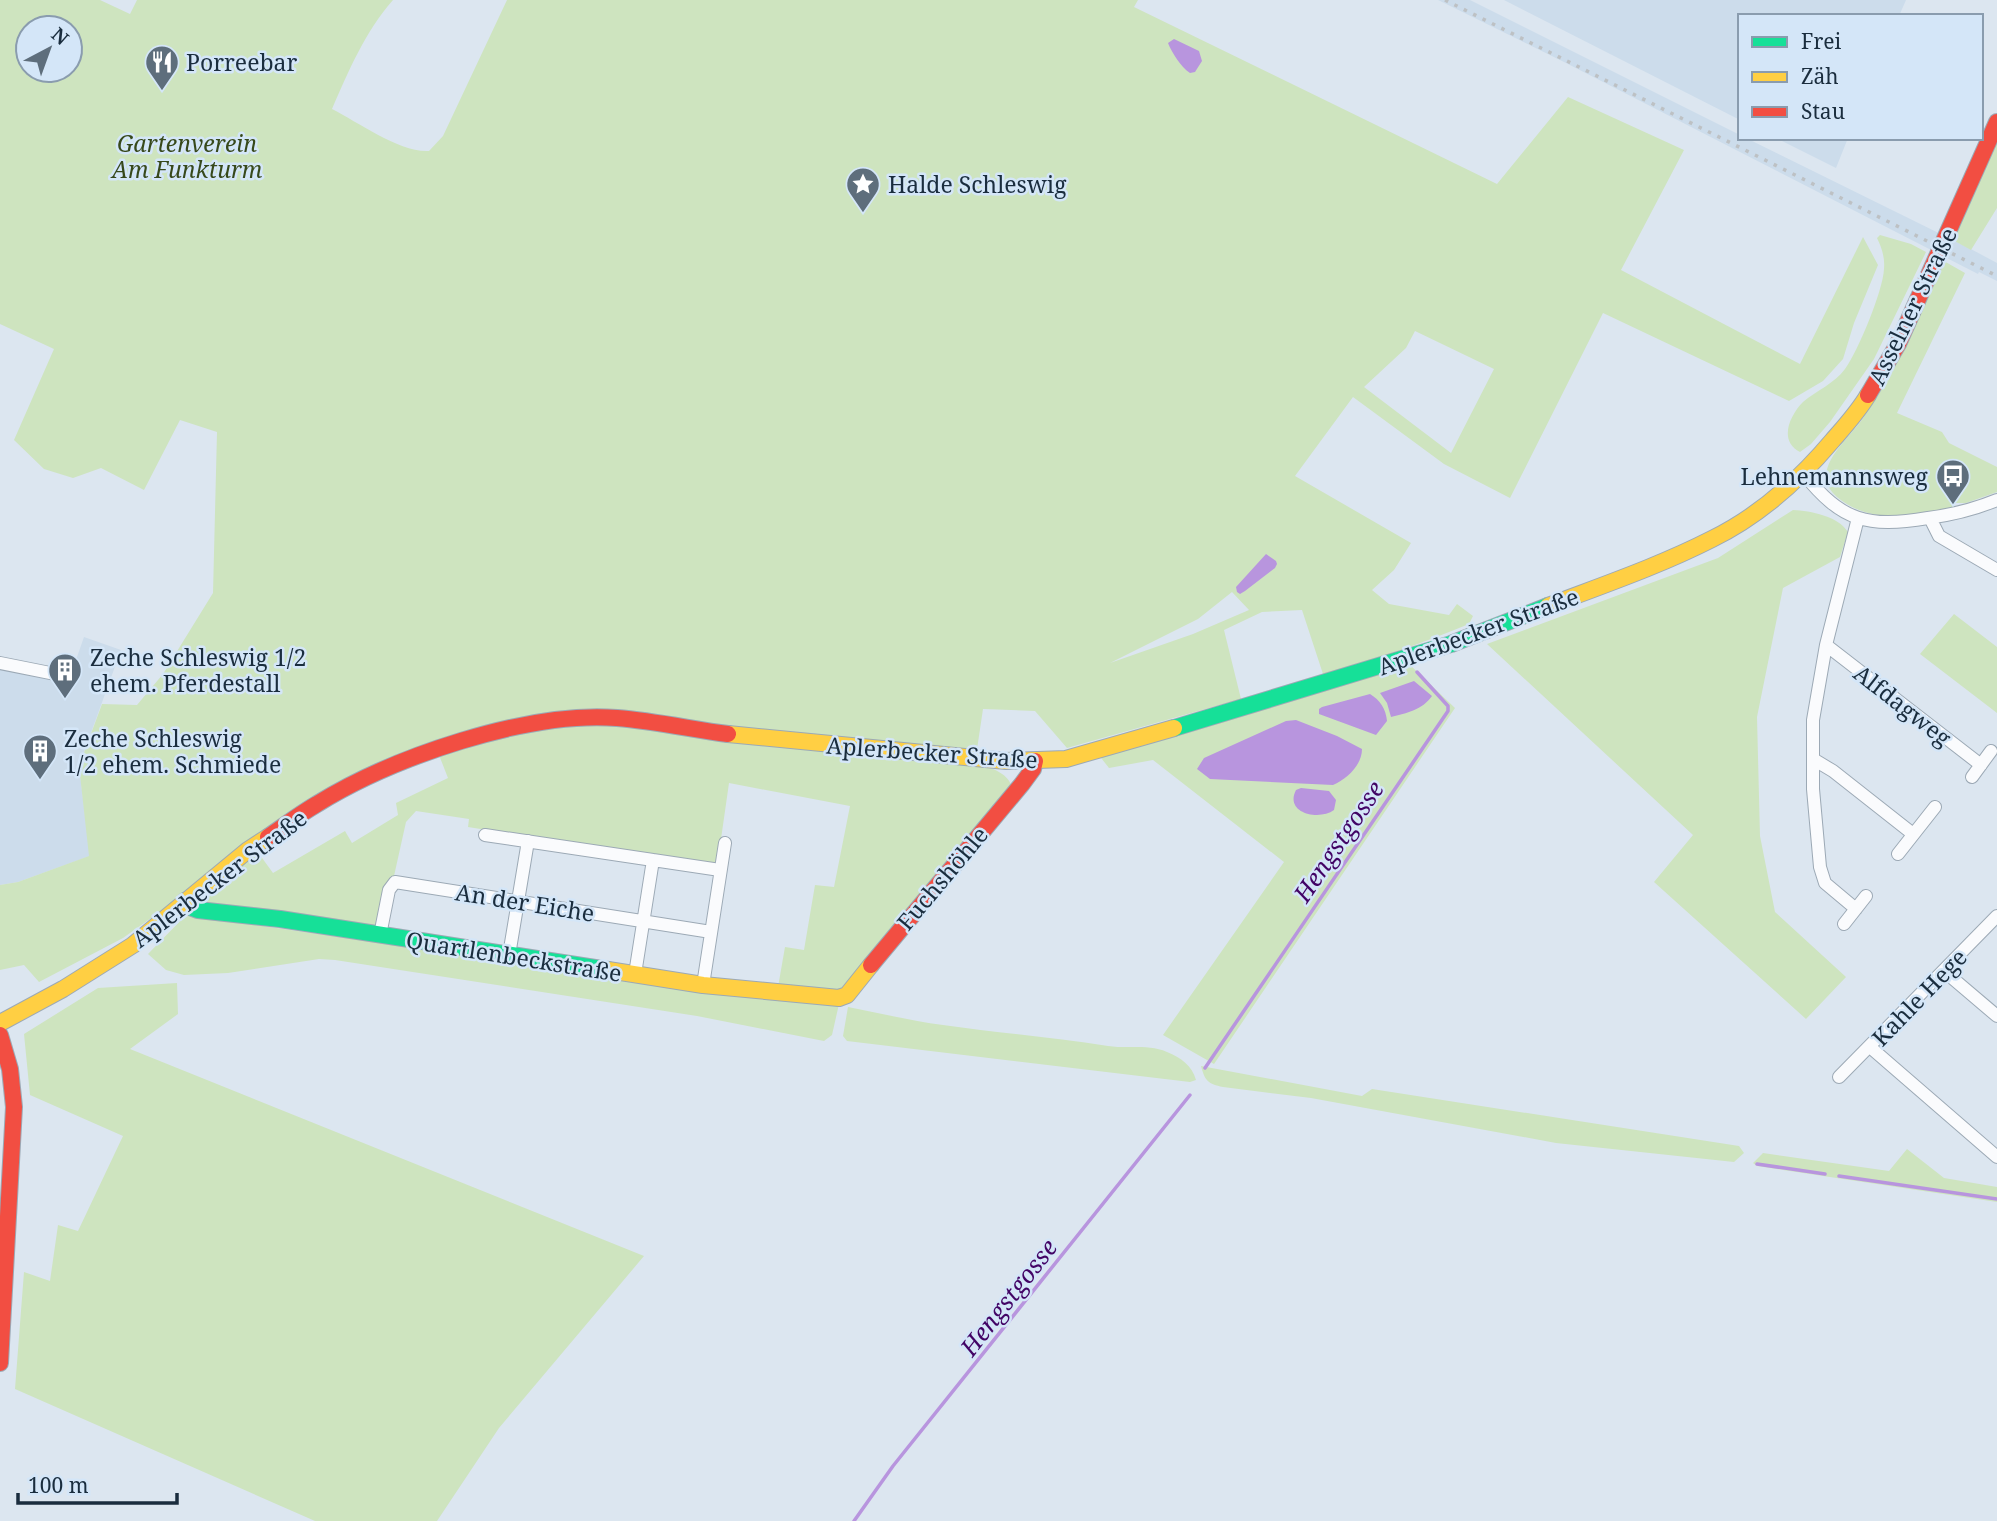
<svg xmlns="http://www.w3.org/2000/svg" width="1997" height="1521" font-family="'Noto Serif',serif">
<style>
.built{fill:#ccdceb}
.green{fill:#cee4bf;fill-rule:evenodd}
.water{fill:#b895de}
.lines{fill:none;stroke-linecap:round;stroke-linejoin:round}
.stream{stroke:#b895de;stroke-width:3.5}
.street-casing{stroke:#9ca9b5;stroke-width:14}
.fast-casing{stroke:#9ca9b5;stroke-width:18}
.slow-casing{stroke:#9ca9b5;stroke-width:18}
.jam-casing{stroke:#9ca9b5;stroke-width:18}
.street{stroke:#fafbfd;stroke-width:12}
.fast{stroke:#16e098;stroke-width:16}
.slow{stroke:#ffcf43;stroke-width:16}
.jam{stroke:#f24e42;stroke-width:16}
.rail{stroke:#bdc1c4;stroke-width:3.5;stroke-dasharray:3.5 7;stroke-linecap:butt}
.labels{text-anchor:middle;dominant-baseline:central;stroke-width:5;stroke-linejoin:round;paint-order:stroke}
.poi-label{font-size:23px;fill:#1a2d3e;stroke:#d4e6f8;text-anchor:start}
.park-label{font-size:23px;font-style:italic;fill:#37491b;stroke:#d4e6f8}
.street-label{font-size:23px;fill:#1a2d3e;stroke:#d4e6f8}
.water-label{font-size:24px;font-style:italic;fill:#420465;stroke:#d4e6f8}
</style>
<rect width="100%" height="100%" fill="#dce6f0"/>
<path class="built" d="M1438,0h32l270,135v3h6l223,110 28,15v18l-18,-9 -1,2 -412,-211z
M1504,0h402l-7,16h-159v104z
M1776,138h72l-12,30z
M84,637l37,13 -42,116 11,90 -72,26 -18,3v-222l70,14z"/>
<path class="green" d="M0,0h100l30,14 7,-14h256c-28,32 -44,70 -61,109 26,13 68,44 97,42l14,-15 64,-136h631l-4,7 363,177 71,-87 116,53 -63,120 179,94 63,-127 15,28 -24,58 -11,36 -20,22 -34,20 -186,-88 -93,185 -66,-34 -91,-67 -58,79 116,67 -17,27 -22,20 17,14 60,11 8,-11 16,12 -4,8c-48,20 -96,36 -146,50l-21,-64 -40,2 -38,18 17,69 -174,49 -32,-37 -52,-2 -7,47 -405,-39 -168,44 -190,113 -90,64 -84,44 -15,-17 -24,5v-85l18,-3 71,-26 -10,-90 23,-62 35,1 26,-31 50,-81 4,-161 -37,-12 -36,70 -43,-22 -28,10 -29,-9 -30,-29 40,-91 -54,-25zM28,28h42v42h-42zM1415,331l79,38 -43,84 -87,-66 42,-39zM1232,592l17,18 -56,24 -83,29 88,-44z
M1997,136v72l-26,42 -20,-11z
M1880,235l31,9 15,8 -52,107 -44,63 -19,22 -11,8c-22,-11 -10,-37 3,-50 14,-12 31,-18 42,-33 13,-18 38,-78 39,-100 1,-11 -2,-21 -7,-31z
M1942,260l23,13 -68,140 45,19 7,11 48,24v25l-31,11h-12v4c-38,10 -84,18 -117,-10 -7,-6 -12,-14 -11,-23 3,-20 23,-37 35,-53 36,-49 57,-106 81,-161z
M1793,510c18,1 45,6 55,22l-8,25 -57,31 -26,129 3,119 15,76 71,65 -40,42 -152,-137 39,-47 -206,-191 231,-86z
M1954,614l43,33v66l-77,-59z
M1409,664l46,44 -241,356 -51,-29 121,-173 -131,-102 -44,8 -11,-14z
M597,723l378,39c14,6 32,9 37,25l-174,206 -60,-6 7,-40 19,3 11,-65 19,2 16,-81 -121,-23 -12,84 -249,-40 1,-8 -53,-8 -10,11 -12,54 -9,13 -9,43 -177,-27 -1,-6 59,-48 16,22 72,-42 7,12 46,-28 -2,-12 52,-25 -9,-23 99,-27z
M186,915l320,46 333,43 -7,31 -8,6 -127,-25 -362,-56 -16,-1 -91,14 -44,2 -18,-5 -18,-16z
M177,983l1,31 -48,35 514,207 -145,172 -62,93h-122l-300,-132 9,-117 26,9 8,-56 20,6 45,-95 -93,-41 -6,-61 74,-46z
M848,1007c32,6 63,14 95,18 55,8 110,12 165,21 19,3 40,-2 59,6 14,6 25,13 29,28l-6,2 -343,-41 -4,-5z
M1201,1066l161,30 10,-7 367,57 5,7 -10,9 -178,-19 -245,-45 -88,-11c-15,-3 -18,-6 -22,-21z
M1907,1149l37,29 53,9v15l-240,-36 -4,-3 10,-10 126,18z"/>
<path class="water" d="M1174,39l25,12 3,10 -7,11 -5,1c-9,-6 -18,-20 -22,-30z
M1266,554l10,7 1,3 -2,4 -30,23 -5,3 -3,-2 -1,-5z
M1414,681l18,15c-10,14 -25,17 -41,21l-4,-14 -7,-10z
M1370,694c10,6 16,15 17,27l-11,14 -57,-21v-5l3,-2z
M1296,720l41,16 25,13c0,16 -15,30 -29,36l-123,-6 -13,-10 7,-11 82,-37z
M1301,788l28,3 7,9 -2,10c-15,11 -50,3 -38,-20z"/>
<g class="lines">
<path class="stream" d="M1205,1068l243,-357v-5l-31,-34
M1757,1164l68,10
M1839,1176l158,23
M854,1521l39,-55 297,-371"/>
<g class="street-casing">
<path id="street" d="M1803,473c39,49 65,55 125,45 23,-3 47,-9 69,-18
M1930,518l9,18 58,34
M1826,645l155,120
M0,663l70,14
M1813,759l20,12 80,63
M1972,777l19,-26
M485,835l235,35
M1898,854l37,-47
M1856,909l-31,-26 -5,-16 -7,-78v-69l13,-75 32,-127
M1844,924l22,-28
M380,935l9,-45 6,-8 316,50
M509,955l19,-114
M1944,971l53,45
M635,974l18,-114
M703,985l22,-142
M1870,1047l127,110
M1839,1077l158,-161"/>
</g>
<g class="fast-casing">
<path id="fast" d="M1174,728l277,-84 97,-38
M185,901l5,6 8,3 82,9 328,51"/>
</g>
<g class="slow-casing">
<path id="slow" d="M1548,606c55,-21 111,-40 164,-67 45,-22 87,-59 120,-98 13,-15 26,-29 36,-46
M728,734l278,27 60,-2 108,-31
M608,970l95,15 136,13 8,-3 24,-30
M0,1023l63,-34 70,-44 115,-95 20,-13"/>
</g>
<g class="jam-casing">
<path id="jam" d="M1868,395l30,-51 99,-222
M268,837c16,-11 32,-23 49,-33 76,-47 210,-93 300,-86 37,3 74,11 111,16
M871,965l151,-181 11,-15 2,-8
M0,1035l10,34 4,38 -14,256"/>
</g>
<use href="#street" class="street"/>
<use href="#fast" class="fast"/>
<use href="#slow" class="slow"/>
<use href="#jam" class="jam"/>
<path class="rail" d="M1445,0l552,276"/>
</g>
<defs>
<g id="restaurant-pin" transform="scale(1.75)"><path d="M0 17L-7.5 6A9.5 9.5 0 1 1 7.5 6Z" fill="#5e6e7c" stroke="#d4e6f8"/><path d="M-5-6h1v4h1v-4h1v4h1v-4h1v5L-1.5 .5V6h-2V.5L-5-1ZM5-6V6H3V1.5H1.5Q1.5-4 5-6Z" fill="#fff"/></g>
<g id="sight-pin" transform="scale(1.75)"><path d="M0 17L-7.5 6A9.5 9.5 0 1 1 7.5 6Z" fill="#5e6e7c" stroke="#d4e6f8"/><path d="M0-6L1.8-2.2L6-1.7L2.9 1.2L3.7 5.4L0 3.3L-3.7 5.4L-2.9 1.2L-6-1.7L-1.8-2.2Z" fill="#fff"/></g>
<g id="bus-pin" transform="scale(1.75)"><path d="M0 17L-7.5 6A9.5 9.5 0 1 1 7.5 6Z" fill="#5e6e7c" stroke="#d4e6f8"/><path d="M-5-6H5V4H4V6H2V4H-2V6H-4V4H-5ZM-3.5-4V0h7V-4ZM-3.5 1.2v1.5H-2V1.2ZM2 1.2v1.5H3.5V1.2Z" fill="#fff"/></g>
<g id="building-pin" transform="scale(1.75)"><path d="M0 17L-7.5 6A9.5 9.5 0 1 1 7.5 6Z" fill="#5e6e7c" stroke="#d4e6f8"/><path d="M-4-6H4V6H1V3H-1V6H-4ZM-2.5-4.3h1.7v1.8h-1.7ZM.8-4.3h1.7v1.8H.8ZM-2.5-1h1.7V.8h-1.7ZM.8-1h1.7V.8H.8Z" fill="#fff"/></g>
</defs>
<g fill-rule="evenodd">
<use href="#restaurant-pin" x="162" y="62"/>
<use href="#sight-pin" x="863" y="184"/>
<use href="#bus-pin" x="1953" y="476"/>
<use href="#building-pin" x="65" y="670"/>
<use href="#building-pin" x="40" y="751"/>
</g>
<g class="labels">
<g class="poi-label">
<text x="186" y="62">Porreebar</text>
<text x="888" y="184">Halde Schleswig</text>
<text x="1928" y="476" text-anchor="end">Lehnemannsweg</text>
<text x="90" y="657">Zeche Schleswig 1/2<tspan x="90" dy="26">ehem. Pferdestall</tspan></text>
<text x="64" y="738">Zeche Schleswig<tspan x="64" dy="26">1/2 ehem. Schmiede</tspan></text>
</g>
<g class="park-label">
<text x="187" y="143">Gartenverein<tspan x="187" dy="26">Am Funkturm</tspan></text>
</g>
<g class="street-label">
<text transform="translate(1912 306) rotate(-64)">Asselner Straße</text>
<text transform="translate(1478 631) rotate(-20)">Aplerbecker Straße</text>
<text transform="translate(1903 705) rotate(38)">Alfdagweg</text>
<text transform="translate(932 752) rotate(4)">Aplerbecker Straße</text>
<text transform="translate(219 878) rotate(-37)">Aplerbecker Straße</text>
<text transform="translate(942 878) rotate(-50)">Fuchshöhle</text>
<text transform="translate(525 902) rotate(9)">An der Eiche</text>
<text transform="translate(514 956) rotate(9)">Quartlenbeckstraße</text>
<text transform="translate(1919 997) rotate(-46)">Kahle Hege</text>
</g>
<g class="water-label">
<text transform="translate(1338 841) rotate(-56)">Hengstgosse</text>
<text transform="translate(1008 1297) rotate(-52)">Hengstgosse</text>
</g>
</g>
<rect x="1738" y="14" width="245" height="126" fill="#d4e6f8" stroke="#8a9cae" stroke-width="2"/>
<rect x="1752" y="37" width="35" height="10" fill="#16e098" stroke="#8a9cae" stroke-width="2"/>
<text x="1801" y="49" font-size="21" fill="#1a2d3e">Frei</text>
<rect x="1752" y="72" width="35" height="10" fill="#ffcf43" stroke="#8a9cae" stroke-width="2"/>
<text x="1801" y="84" font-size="21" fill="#1a2d3e">Zäh</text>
<rect x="1752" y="107" width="35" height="10" fill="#f24e42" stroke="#8a9cae" stroke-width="2"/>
<text x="1801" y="119" font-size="21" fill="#1a2d3e">Stau</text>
<g transform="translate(49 49) rotate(41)"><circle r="33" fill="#d4e6f8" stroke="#8a9cae" stroke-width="2"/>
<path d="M0-5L12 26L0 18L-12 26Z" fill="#5e6e7c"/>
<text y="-10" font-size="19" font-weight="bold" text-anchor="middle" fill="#1a2d3e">N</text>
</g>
<path d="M18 1493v10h159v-10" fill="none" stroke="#1a2d3e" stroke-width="3.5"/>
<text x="28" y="1493" font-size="21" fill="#1a2d3e" stroke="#d4e6f8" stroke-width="5" paint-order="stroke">100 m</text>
</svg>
